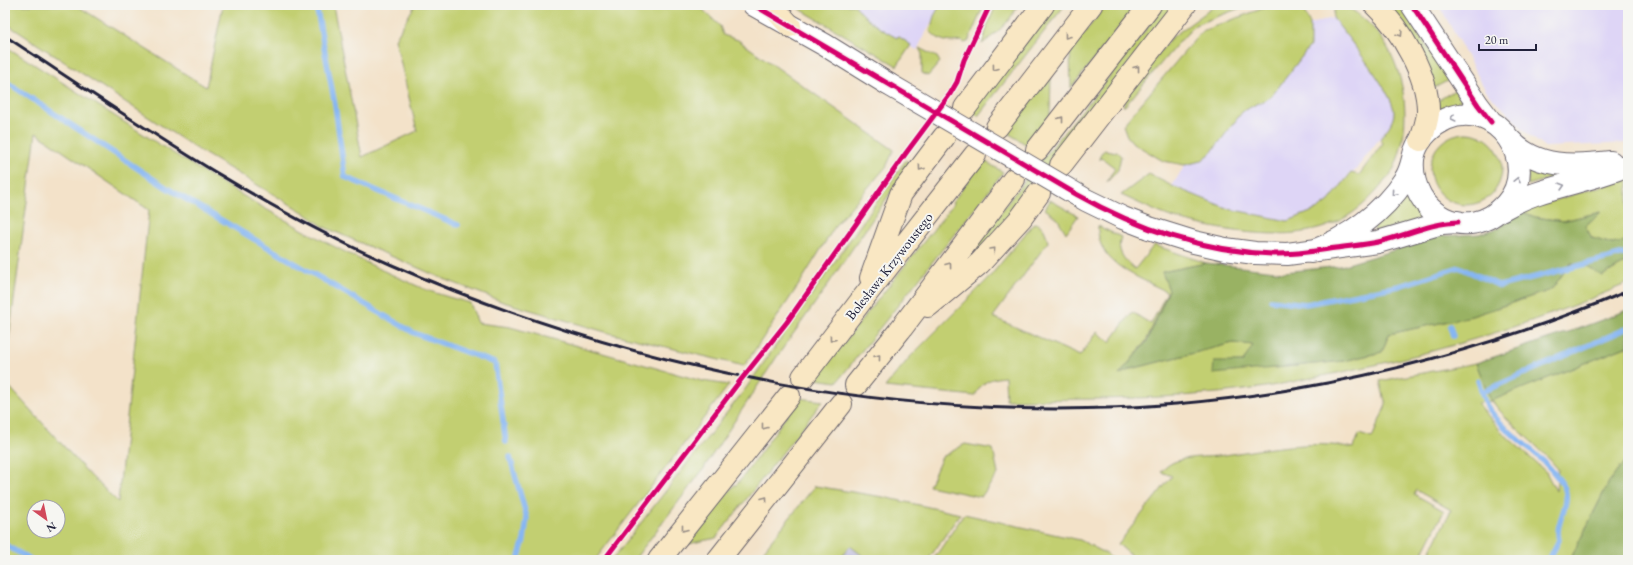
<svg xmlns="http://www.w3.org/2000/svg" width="1633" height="565" font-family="'EB Garamond',serif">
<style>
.built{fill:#ded5f6}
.industrial{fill:#c3c1dc}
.green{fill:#c2cf71;stroke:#727856;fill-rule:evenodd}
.forest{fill:#99b263;stroke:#5e6a4f}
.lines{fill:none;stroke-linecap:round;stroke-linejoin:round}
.stream{stroke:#86b6f2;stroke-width:5.5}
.tertiary-casing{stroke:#6b656d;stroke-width:24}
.secondary-casing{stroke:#6b656d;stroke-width:24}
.tertiary{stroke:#fff;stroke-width:22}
.secondary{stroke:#f9e7c3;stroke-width:22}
.rail{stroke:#22223b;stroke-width:3}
.tertiary-bridge-casing{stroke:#6b656d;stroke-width:24;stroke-linecap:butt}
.tertiary-bridge{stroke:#fff;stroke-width:22}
.cycleway-casing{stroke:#f6f6f2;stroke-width:8}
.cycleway{stroke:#d6006c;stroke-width:5}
.oneway{stroke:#988e86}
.oneway2{stroke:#9c9ca7}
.labels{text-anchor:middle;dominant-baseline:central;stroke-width:4;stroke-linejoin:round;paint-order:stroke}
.street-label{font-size:14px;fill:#22223b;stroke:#f6f6f2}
</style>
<rect width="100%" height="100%" fill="#f6f6f2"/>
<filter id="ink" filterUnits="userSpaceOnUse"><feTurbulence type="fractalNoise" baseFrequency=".025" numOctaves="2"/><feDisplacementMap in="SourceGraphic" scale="8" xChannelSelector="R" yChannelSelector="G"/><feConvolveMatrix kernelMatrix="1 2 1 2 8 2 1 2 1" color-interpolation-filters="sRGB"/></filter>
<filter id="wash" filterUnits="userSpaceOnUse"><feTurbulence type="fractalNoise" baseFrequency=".012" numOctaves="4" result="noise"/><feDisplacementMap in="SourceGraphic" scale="16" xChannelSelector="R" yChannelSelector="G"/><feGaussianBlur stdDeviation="0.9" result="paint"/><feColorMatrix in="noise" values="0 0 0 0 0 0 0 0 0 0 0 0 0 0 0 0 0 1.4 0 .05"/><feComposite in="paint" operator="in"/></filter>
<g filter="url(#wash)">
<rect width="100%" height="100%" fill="#f3e2c9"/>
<path class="built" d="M834,5h106l-23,45z
M1439,5h189v138l-83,4 -14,-10 -45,-46z
M1333,18l56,75 5,19 -2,10 -38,50 -4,1 -21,28 -11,8 -30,12 -59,-12 -57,-23 13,-21 16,-4 10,-8 32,-43 28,-13 39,-51v-22z"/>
<path class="industrial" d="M850,546l18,14h-29z"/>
<path class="green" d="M5,5h71l130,82 17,-82h110l29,152 55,-26 -22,-92 20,-34h283l22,21 3,9 15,5 156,110 -8,17 -49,56 -37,60 -56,83 -135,-33 -106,-31 -64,-25 -115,-50 -21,-15 -103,-61 -195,-128z
M793,5h62c11,15 25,24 42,33l1,-2 13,9 -14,21z
M940,5h44l-16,37 -4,1 -2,-2c-14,2 -22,1 -32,-10l4,-15z
M996,5h22c-8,17 -21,28 -36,39l5,-17z
M1055,5h10l-87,111 -7,-4z
M1106,5h31l-66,83 -1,-36z
M1165,5h10l-155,195 -24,33 -27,25v-2l45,-62 88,-108z
M1216,5h32l-53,20 -22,24 -48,57h-2l4,-12 44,-56z
M1272,5h29l9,19v22l-39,51 -28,14 -32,42 -10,8 -16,4 -22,-4 -30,-18 -6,-7 -4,-11 79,-94z
M1338,5c10,0 21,10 28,16 40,35 50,104 26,151 -3,5 -8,9 -11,14 -18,22 -40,38 -67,44 -42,10 -105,-1 -146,-14 -16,-6 -31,-14 -47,-21l28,-21 23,12 57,23 59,12 30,-12 11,-8 22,-28 8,2 24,-32 -3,-4c5,-8 14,-16 14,-27 0,-19 -48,-76 -61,-94l1,-7z
M1386,5h13l50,75 -15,8z
M5,46c134,84 265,176 410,239 17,8 37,13 55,18l8,20 32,4 192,54 27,4 -134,175h-590v-178l85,93 28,27 31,-292 -113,-77 -31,235zM34,507h24v24h-24z
M919,48l18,9 3,5 -12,14 -6,-3v-19z
M1051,76l-1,39 -23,30 -21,-13z
M1455,90l9,12 -1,4 -24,5 -2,-10z
M1430 169a36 36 0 1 1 72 0a36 36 0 1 1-72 0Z
M1105,150l12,2 4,4 -3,14 -11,12 8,-14 -13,-10 -2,2 1,-7z
M906,160l4,4 -87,128 -47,66 -71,108v1l-71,93h-22l134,-172z
M983,160l20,12 -19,25 -147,185 -22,-3 126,-159 12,-16 -1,-1z
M1528,167l41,6 -41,12z
M1628,178v63l-16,3 -20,-6 -7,-12 15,-14 -37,9 -28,-4 -15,-6z
M1408,194l16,25 -49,13 -1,-5z
M1050,200l28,16 -12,17 -9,-15 -12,-9z
M1034,223c10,1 12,11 14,19l-55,75 87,39 17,-24 13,10 22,-30 19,12 16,-32c-27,-15 -71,-27 -69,-66l23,11c-5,14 3,23 14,32l19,-24 52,18 -44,9 7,18 -23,51 -26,33 11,-5 102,-26 21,2 -11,17 -28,1 61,5 68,-7 38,-9 7,-18 83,-18 79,-26 20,-27 12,1 19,12 26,-15v22c-98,43 -201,73 -306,93 -23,4 -46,10 -70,13 -81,11 -164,10 -246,11l-1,-23c-15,1 -24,5 -30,19l-90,-9 25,-30 77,-77z
M1628,346v111l-19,25 -39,78h-144l25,-50 -35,-20 -2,4 30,17 -25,49h-283l-18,-16 54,-68 -11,-4c14,-17 37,-14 57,-16 43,-6 93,-17 136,-8l5,-14 13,4 14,-33 -6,-24 96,-18 16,37zM1492,401c18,25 46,43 66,68l-2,22 -10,-19 -44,-40 -25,-29z
M799,398l24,3 -107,137 -28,6 46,-59h2l7,-8z
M965,444l28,5 5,25 -17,23 -52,-11 13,-29z
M815,486l68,11 77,17 -32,46h-60l-18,-14 -11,14h-83z
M964,514l116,26 25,13 9,7h-181z"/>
<path class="forest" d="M1520,211l15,6 28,4 38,-9 -16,14 7,12 20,6 16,-3v20l-26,15 -19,-12 -12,-1 -20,27 -79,26 -83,18 -7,18 -38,9 -131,13 1,-12h29l10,-17 -20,-2 -102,26 -12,6 28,-34 22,-51 -7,-18 44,-9 78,9 57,-6 101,-30 37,-2 20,-6z
M1628,310v36l-137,55 -15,-38 107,-36z
M1628,457v103h-58l39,-78z"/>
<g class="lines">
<path class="stream" d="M316,5l19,100 10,72 113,48
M5,81l162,107 247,145 81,30 11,79
M1271,300l35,4 93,-18 60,-19 41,19 128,-33
M1450,326l3,10
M1478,380c3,9 5,21 11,29 19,27 49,41 69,69 2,3 6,7 7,11 6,16 -11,34 -6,51l-10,20
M1482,392l146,-64
M510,457l17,61 -3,22 -6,20
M5,544c8,7 18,10 27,16"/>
</g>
</g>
<g filter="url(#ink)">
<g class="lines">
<g class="tertiary-casing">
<path id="tertiary" d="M754,5l71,40 63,39
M1412,5l66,100 13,17
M1510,140c26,29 65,26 101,22
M1501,210c39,-24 86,-27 127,-45
M1149,228l45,14 31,7 30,4 32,1 91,-12 64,-19 16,-1
M1311,252c37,-14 72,-39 94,-73 6,-8 7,-18 10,-28 5,-14 18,-26 31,-32 50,-22 96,45 60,85 -38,42 -97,10 -93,-44"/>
</g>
<g class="secondary-casing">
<path id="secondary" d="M771,5l19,21
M1375,5c26,24 54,72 53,108 -1,9 -4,18 -7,27
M965,108l78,-103
M997,127l94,-122
M1037,150l113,-145
M1061,165l124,-160
M871,278l30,-84 43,-57
M928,306l52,-43 41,-45 18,-25
M803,377l61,-80 111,-142
M856,385l44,-55 114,-151
M659,560l130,-164
M718,560l123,-156"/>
</g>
<use href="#tertiary" class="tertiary"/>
<use href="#secondary" class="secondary"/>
<path class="rail" d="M5,36c125,82 249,169 387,229 245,107 517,161 784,139 155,-13 309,-53 452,-113"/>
<g class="tertiary-bridge-casing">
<path id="tertiary-bridge" d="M888,84l198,116 37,18 26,10"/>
</g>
<use href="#tertiary-bridge" class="tertiary-bridge"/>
<g class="cycleway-casing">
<path id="cycleway" d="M754,5l322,189c60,34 127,57 196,60 22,1 43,-3 64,-6 14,-2 28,-3 42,-6 27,-6 52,-19 80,-20
M1412,5l66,100 13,17
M604,560l132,-174 51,-64 119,-169 44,-59 7,-12 7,-22 26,-55"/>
</g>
<use href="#cycleway" class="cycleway"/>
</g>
<defs><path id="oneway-chevron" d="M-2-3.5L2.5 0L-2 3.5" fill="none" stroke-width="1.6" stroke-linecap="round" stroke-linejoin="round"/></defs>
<g class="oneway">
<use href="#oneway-chevron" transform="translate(1400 34) rotate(57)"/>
<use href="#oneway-chevron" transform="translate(1067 36) rotate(128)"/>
<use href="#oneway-chevron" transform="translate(995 68) rotate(127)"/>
<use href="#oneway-chevron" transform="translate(1137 68) rotate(-52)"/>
<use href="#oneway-chevron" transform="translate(1061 119) rotate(-52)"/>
<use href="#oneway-chevron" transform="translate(921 168) rotate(126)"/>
<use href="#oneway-chevron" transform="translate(993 250) rotate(-47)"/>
<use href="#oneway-chevron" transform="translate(949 265) rotate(-53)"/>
<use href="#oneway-chevron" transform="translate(832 339) rotate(127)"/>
<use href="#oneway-chevron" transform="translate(878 357) rotate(-51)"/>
<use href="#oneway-chevron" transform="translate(764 427) rotate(128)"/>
<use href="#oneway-chevron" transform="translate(765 499) rotate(-53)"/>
<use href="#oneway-chevron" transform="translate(684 529) rotate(128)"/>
</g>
<g class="oneway2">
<use href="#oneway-chevron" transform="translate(1453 118) rotate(166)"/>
<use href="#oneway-chevron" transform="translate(1517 180) rotate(-78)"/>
<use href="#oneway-chevron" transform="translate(1562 186) rotate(-16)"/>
<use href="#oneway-chevron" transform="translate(1394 193) rotate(130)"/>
</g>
</g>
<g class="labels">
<g class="street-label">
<text transform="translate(889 266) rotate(-52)">Bolesława Krzywoustego</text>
</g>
</g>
<rect width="1633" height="565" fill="none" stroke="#f6f6f2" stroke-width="20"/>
<g transform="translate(46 519) rotate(147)"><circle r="19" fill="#f6f6f2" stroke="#a1a1a9"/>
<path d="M0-3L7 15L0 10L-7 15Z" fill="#d1495b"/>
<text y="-6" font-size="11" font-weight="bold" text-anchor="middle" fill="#22223b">N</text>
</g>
<path d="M1479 44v6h57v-6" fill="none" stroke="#22223b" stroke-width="2"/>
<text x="1485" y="44" font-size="12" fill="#22223b" stroke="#f6f6f2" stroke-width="3" paint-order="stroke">20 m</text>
</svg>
